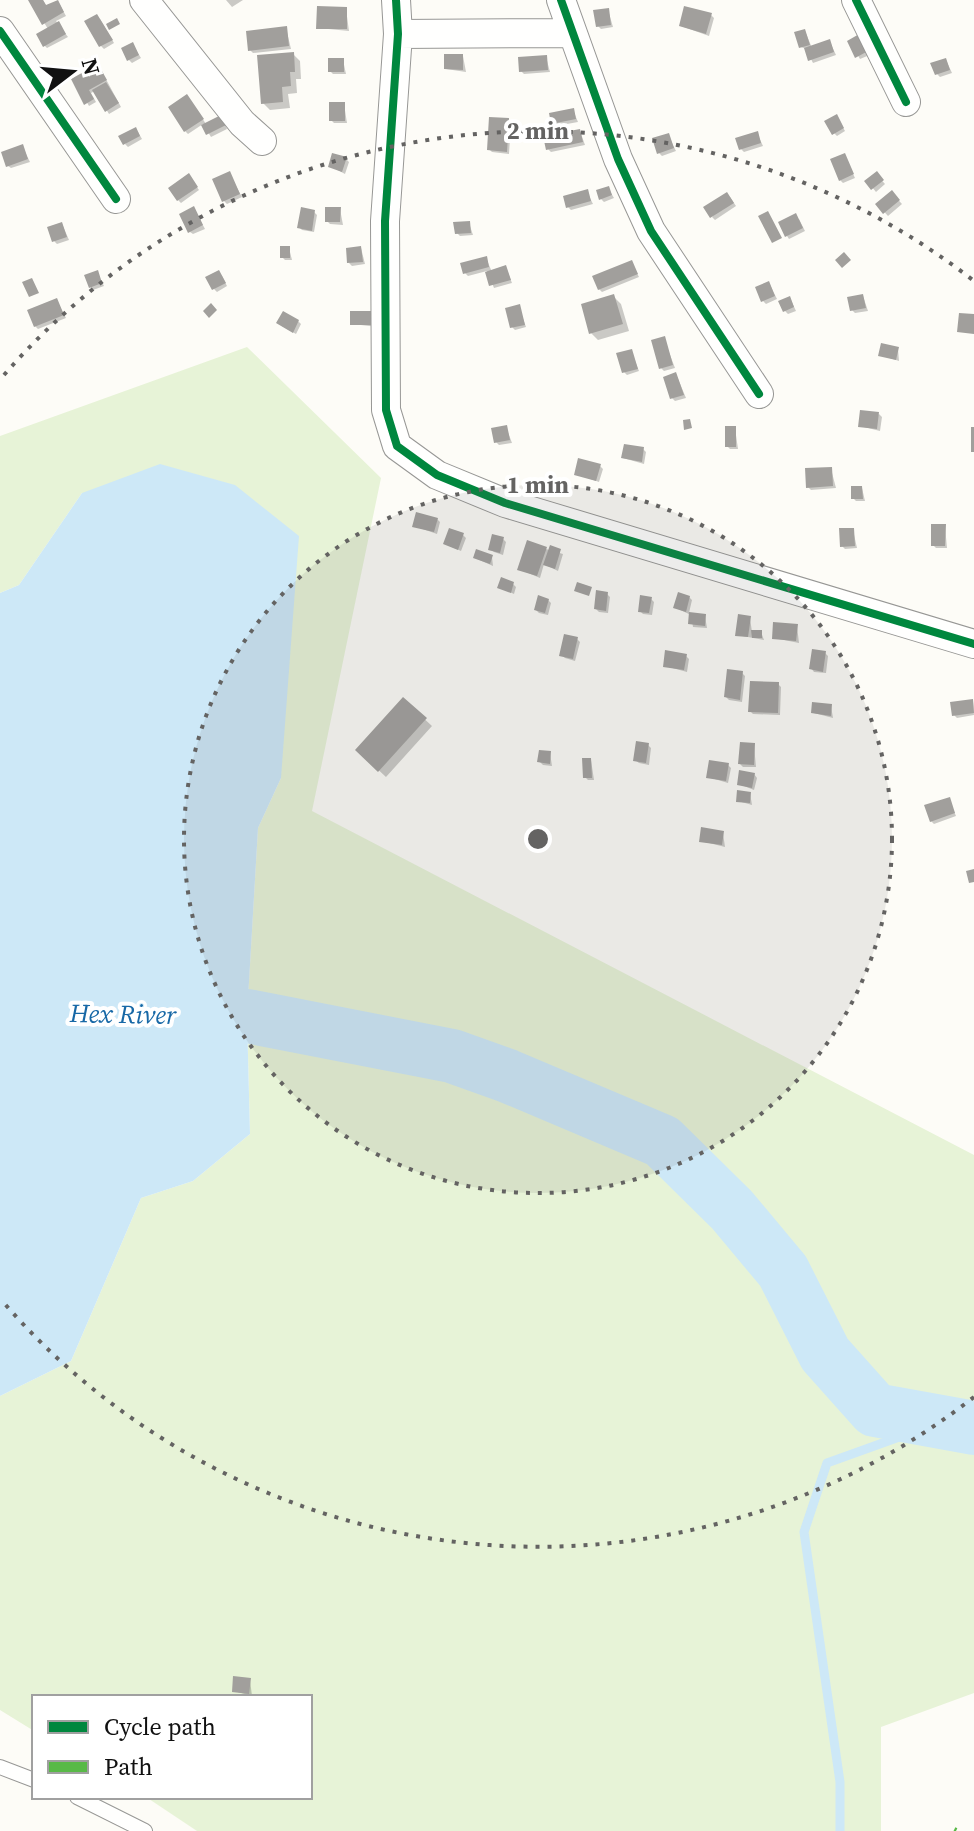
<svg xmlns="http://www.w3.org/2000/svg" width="974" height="1831" font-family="'Source Serif 4',serif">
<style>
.green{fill:#e7f3d7}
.water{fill:#cde8f7}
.shadow{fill:#0003}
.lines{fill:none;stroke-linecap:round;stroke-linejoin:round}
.stream{stroke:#cde8f7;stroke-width:9}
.river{stroke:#cde8f7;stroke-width:54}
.building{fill:#a19f9c}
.lane-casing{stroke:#979795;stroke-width:16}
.street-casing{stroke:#979795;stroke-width:30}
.lane{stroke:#fffffe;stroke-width:14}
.street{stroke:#fffffe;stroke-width:28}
.quiet{stroke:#58b947;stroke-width:6;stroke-dasharray:12 6;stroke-linecap:butt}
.cycleway-casing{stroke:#fff;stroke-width:13}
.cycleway{stroke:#00873e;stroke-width:8}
.ring{fill:none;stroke:#646362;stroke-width:4;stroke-dasharray:4 8}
.labels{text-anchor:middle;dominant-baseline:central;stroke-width:8;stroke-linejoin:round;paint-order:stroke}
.water-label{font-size:26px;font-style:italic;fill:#1768a6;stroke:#fff}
.centre{fill:#646362;stroke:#fff;stroke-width:4}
.ring-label{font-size:24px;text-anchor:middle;font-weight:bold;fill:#646362;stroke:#fff;stroke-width:8;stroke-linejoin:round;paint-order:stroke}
</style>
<rect width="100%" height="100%" fill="#fdfcf7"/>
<path class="green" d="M247,347l134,131 -69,333 662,344v538l-93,34v104h-684l-51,-34h164v-100h-276v34l-34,-21v-314l71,-35 70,-163 52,-17 57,-47 -3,-118 11,-188 23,-50 -199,-285 -63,92 -19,8v-157z"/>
<path class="water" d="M160,464l75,21 64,51 -18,242 -23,50 -11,188 3,118 -57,47 -52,17 -70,163 -71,35v-803l19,-8 63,-92z"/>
<path class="shadow" d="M30,0h13l4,7 13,-2 6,11 -10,5 12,16 -21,11 -3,-3 4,-16z
M226,0h17l-11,7z
M346,9l3,22 -31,-3z
M608,10l5,17 -12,2 -3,-3z
M711,15l3,3 -5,18 -28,-10z
M100,19l14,24 -10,6 -3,-3z
M286,28l5,21 -38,4 -3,-3z
M805,31l7,17 18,-6 6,13 -23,8 -7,-14 -5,-2z
M850,42l22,12 -12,5z
M133,45l8,13 -9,5 -3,-3z
M293,54l7,7 1,18h-5l1,14 -9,1 2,14 -20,2 -7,-7z
M463,56l3,16 -20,-3z
M546,57l4,15 -26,2 -3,-3z
M343,60l3,14h-13l-3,-3z
M946,60l6,13 -12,4 -3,-3z
M101,70l20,37 -12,7 -14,-23 -4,2 5,9 -7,4 -15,-26z
M190,100l16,24 17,-4 4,9 -16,8 -8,-13 -15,10 -3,-3z
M344,104l3,19h-13l-3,-3z
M573,110l5,12 -22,4 -3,-3z
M508,120l3,3 -2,31 -17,-2 -3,-3z
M839,120l6,11 -8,5 -3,-3z
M580,131l5,14 -34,7 -3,-3z
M138,132l4,7 -14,8 -3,-3z
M757,133l6,13 -19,6 -3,-3z
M668,135l8,16 -14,5 -3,-3z
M22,146l8,16 -19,6 -3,-2z
M844,155l11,23 -12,5 -3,-3z
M346,159l3,3 -4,12 -15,-8z
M229,173l13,24 -15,7 -3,-3z
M876,174l9,10 -9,8 -9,-11z
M191,179l8,11 -18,13 -3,-3z
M608,188l6,10 -10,4 -3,-3z
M587,192l6,12 -22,6 -3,-3z
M892,193l10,11 -14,12 -10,-11z
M730,197l6,9 -21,14 -3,-3z
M340,209l3,16 -13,-1 -3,-3z
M196,212l9,17 -12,5 -3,-2z
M314,212l3,3 -3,17 -12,-2 -3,-3z
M799,219l6,12 -16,8 -2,-3z
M469,223l4,12 -13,1 -3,-3z
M62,224l7,16 -12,4 -3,-3z
M289,248l3,12h-7l-3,-3z
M361,248l4,16 -13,2 -3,-3z
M486,258l6,14 14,-4 6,15 -18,5 -7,-17 -19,5 -3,-3z
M632,263l7,14 -37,15 -3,-3z
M97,272l7,14 -11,4 -3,-3z
M222,276l5,10 -10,6 -3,-3z
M769,283l8,16 -11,5 -3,-3z
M863,296l5,15 -13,2 -3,-3z
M614,297l7,7 8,27 -31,9 -7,-7z
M790,298l6,13 -8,3 -3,-3z
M57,301l9,17 -28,11 -3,-3z
M519,307l7,20 -11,3 -3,-3z
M375,313l3,14 -26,-3z
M298,321l3,3 -5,10 -14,-8z
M664,339l11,29 -11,3 -3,-3z
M898,349l1,12 -19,-6z
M631,351l8,20 -12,4 -3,-3z
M676,374l10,24 -11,3 -3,-3z
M879,414l3,3 -2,14 -20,-5z
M506,427l6,16 -13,2 -3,-3z
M735,428l3,21h-8l-3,-3z
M643,449l3,3 -2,12 -21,-6z
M600,466l3,3 -4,13 -23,-8z
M831,469l5,19 -25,2 -3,-3z
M862,488l3,13h-9l-3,-3z
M437,519l3,3 -3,12 -23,-8z
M945,526l2,22h-11l-3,-3z
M853,530l4,18 -12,1 -3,-3z
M463,535l3,3 -5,13 -16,-7z
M503,539l3,3 -3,13 -9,-3 -3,-3z
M546,549l17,5 -5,17 -14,-7 -4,14 -21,-9z
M492,557l1,9 -18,-8z
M513,584l3,3 -2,7 -15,-7z
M607,594l3,3 -2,16 -9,-1 -3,-3z
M689,597l3,3 -3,13 16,3 2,12 -14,-1 -2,-12 -15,-7z
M651,599l3,3 -2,13 -9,-1 -3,-3z
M548,600l3,3 -3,12 -9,-2 -3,-3z
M750,618l2,14h9l3,8 -27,-5z
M797,626l2,17 -25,-5z
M577,639l3,3 -5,19 -10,-3 -3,-3z
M825,653l3,3 -2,17 -12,-1 -3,-4z
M686,656l3,3 -2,13 -22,-6z
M742,673l3,3 -3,26 -13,-2 -3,-3z
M778,684l3,3 -1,28 -27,-1 -3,-3z
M404,700l28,26 -46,51 -29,-27z
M973,701l1,14 -17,3 -3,-3z
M831,706l2,12 -19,-5z
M648,745l3,3 -2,17 -10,-2 -4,-3z
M754,745l2,22h-13l-3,-3z
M550,753l2,13 -9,-1 -3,-3z
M591,760l3,20h-6l-3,-3z
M728,765l3,3 -3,15 -20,-6z
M754,774l3,4 -3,12 -15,-6z
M750,793l2,12 -14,-4z
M949,799l7,17 -22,8 -3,-3z
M723,833l2,14 -24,-6z
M250,1680l2,16 -18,-5z"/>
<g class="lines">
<path class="stream" d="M840,1831v-49l-36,-250 23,-69 114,-41"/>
<path class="river" d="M174,1015l73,1 205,40 56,20 154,65 70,69 51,61 42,83 50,56 99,18"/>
</g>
<path class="building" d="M28,0h15l3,5 12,-5 6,12 -22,13z
M317,6l30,1v22h-31z
M684,6l28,7 -6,21 -27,-8z
M609,8l2,17 -15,2 -3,-17z
M97,14l16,26 -14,7 -15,-26z
M117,18l3,6 -11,6 -3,-6z
M59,21l7,13 -23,13 -7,-13z
M287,26l2,20 -41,5 -2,-20z
M805,29l5,16 -11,3 -5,-16z
M861,33l9,17 -15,8 -8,-17z
M830,39l4,13 -26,9 -4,-13z
M133,42l6,13 -12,6 -6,-13z
M294,52l1,20h-5l1,14 -9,1 1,15 -22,2 -4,-49z
M444,54h19v16l-19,-1z
M547,55l1,15 -29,2 -1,-15z
M328,58h16v14h-16z
M946,58l4,12 -15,5 -5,-12z
M98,64l9,16 -18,10 5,9 -10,6 -13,-26z
M106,82l13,21 -14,9 -13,-22z
M187,94l17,25 -20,13 -16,-25z
M329,102h16v19h-16z
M574,108l2,11 -25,5 -2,-11z
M837,114l7,14 -12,7 -8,-14z
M221,115l5,10 -20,10 -5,-10z
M489,117l20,1 -2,34 -20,-2z
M136,127l4,9 -17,9 -5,-9z
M580,129l3,13 -37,8 -3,-14z
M758,131l3,12 -22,7 -4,-12z
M669,133l5,15 -17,6 -5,-16z
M23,144l5,15 -22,8 -5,-15z
M332,153l15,4 -5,15 -14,-5z
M845,153l9,21 -15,7 -9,-22z
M230,171l10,23 -18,8 -10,-23z
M877,171l7,9 -13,10 -7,-9z
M189,173l9,14 -21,14 -9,-13z
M609,186l3,9 -13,5 -3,-10z
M588,189l3,12 -25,7 -3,-12z
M892,190l8,10 -17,14 -8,-10z
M727,192l7,11 -24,15 -7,-11z
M194,206l9,19 -15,8 -9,-19z
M301,207l14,3 -3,21 -15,-3z
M325,207h16l-1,15h-15z
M768,211l14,27 -10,5 -14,-27z
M796,213l7,15 -18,9 -7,-15z
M470,221l1,12 -16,1 -2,-12z
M62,222l5,15 -15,5 -5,-15z
M280,246h10v12h-10z
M361,246l2,16 -16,1 -1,-15z
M844,252l7,8 -9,8 -7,-8z
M487,256l2,11 -26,7 -3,-11z
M632,260l6,14 -40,16 -6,-14z
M506,265l5,15 -22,6 -4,-14z
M98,270l4,13 -13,5 -5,-13z
M219,270l7,13 -14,7 -7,-13z
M32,278l7,15 -10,4 -7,-15z
M769,281l6,15 -14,6 -6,-15z
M614,294l9,30 -34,10 -8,-30z
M863,294l3,14 -16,3 -3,-14z
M790,296l4,11 -11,5 -5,-11z
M57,298l7,17 -30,12 -7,-17z
M211,303l6,7 -8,8 -6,-7z
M520,304l5,21 -15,3 -5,-20z
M283,311l16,9 -6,13 -17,-10z
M350,311h25v14h-25z
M959,313l15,1v20l-17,-2z
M665,336l8,29 -14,4 -8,-29z
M881,343l18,4 -3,13 -18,-4z
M632,349l6,20 -16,4 -6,-20z
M676,372l8,23 -14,4 -7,-22z
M860,410l19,2 -2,17 -19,-2z
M690,419l2,9 -8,2 -1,-10z
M507,425l3,15 -16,3 -3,-15z
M725,426h11v21h-11z
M971,427h3v25h-3z
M624,444l20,3 -2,15 -21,-4z
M578,458l23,6 -5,17 -22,-6z
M832,467l1,19 -27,2 -1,-20z
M851,486h11l1,13h-12z
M416,512l22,6 -4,14 -22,-5z
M931,524h15l-1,22h-14z
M449,528l15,5 -6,17 -15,-6z
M839,528h15l1,18 -15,1z
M492,534l12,3 -4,16 -12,-3z
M527,540l20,7 -10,29 -20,-6z
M550,545l11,4 -6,20 -12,-4z
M476,549l17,6 -3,9 -17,-6z
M501,577l13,5 -3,11 -14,-5z
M577,582l15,5 -3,9 -15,-5z
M596,590l12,2 -2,19 -12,-2z
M678,592l12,4 -4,16 -13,-4z
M538,595l11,4 -4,14 -11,-3z
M640,595l12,2 -3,16 -11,-1z
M689,612l17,2 -1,12 -17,-2z
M738,614l13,2 -3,21 -13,-1z
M773,622l25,2 -2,17 -24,-2z
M751,630h11v8h-10z
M564,634l14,3 -5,22 -14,-3z
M812,649l14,2 -3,21 -14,-3z
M665,650l22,4 -3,16 -21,-3z
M727,669l16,2 -3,29 -16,-3z
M750,681l29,1 -1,31 -30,-1z
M403,697l24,21 -49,54 -23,-22z
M973,699l1,14 -22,3 -2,-14z
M812,702l20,2 -1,12 -20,-3z
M636,741l13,2 -3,20 -13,-2z
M740,742l15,1 -1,22 -16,-1z
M539,750l12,1 -1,13 -13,-2z
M582,758h9l1,20h-9z
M709,760l20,3 -3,18 -20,-3z
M739,770l16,3 -3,15 -15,-3z
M737,790l14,2 -1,11 -14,-1z
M950,797l5,16 -25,9 -6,-17z
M701,827l23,4 -2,14 -23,-3z
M974,869v13l-5,1 -3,-12z
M233,1676l18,2 -2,16 -17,-2z"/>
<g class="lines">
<g class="lane-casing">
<path id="lane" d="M0,1767l34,13
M77,1797l68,34"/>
</g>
<g class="street-casing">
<path id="street" d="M144,0l98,123 20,18
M396,0l2,34 -13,187 1,189 11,36 40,29 68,28 469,141
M561,0l57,159 33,72 108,163
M856,0l50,102
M0,31l116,168
M398,34l173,-1"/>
</g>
<use href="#lane" class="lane"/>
<use href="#street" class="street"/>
<path class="quiet" d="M954,1830l2,1"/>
<g class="cycleway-casing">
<path id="cycleway" d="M396,0l2,34 -13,187 1,189 11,36 40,29 68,28 469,141
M561,0l57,159 33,72 108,163
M856,0l50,102
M0,31l116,168"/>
</g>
<use href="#cycleway" class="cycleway"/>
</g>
<circle cx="538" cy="839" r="354" fill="#646362" fill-opacity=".12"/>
<g class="ring">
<circle cx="538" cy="839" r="354"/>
<path d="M974 1397A708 708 0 0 1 4 1303M4 375A708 708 0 0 1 974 281"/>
</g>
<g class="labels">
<g class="water-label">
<text transform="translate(123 1014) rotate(1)">Hex River</text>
</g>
</g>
<circle cx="538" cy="839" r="12" class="centre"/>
<g class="ring-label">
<text x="538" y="139">2 min</text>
<text x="538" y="493">1 min</text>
</g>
<rect x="32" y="1695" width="280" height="104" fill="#ffffff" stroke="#a0a0a0" stroke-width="2"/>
<rect x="48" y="1721" width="40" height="12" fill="#00873e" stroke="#a0a0a0" stroke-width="2"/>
<text x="104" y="1735" font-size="24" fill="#111111">Cycle path</text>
<rect x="48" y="1761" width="40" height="12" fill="#58b947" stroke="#a0a0a0" stroke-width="2"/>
<text x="104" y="1775" font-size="24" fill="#111111">Path</text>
<g transform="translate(72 72) rotate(74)" stroke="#ffffff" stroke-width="6" paint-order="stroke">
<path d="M0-6L14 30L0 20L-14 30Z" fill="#111111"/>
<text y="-12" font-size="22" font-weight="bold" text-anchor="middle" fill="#111111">N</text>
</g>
</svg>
